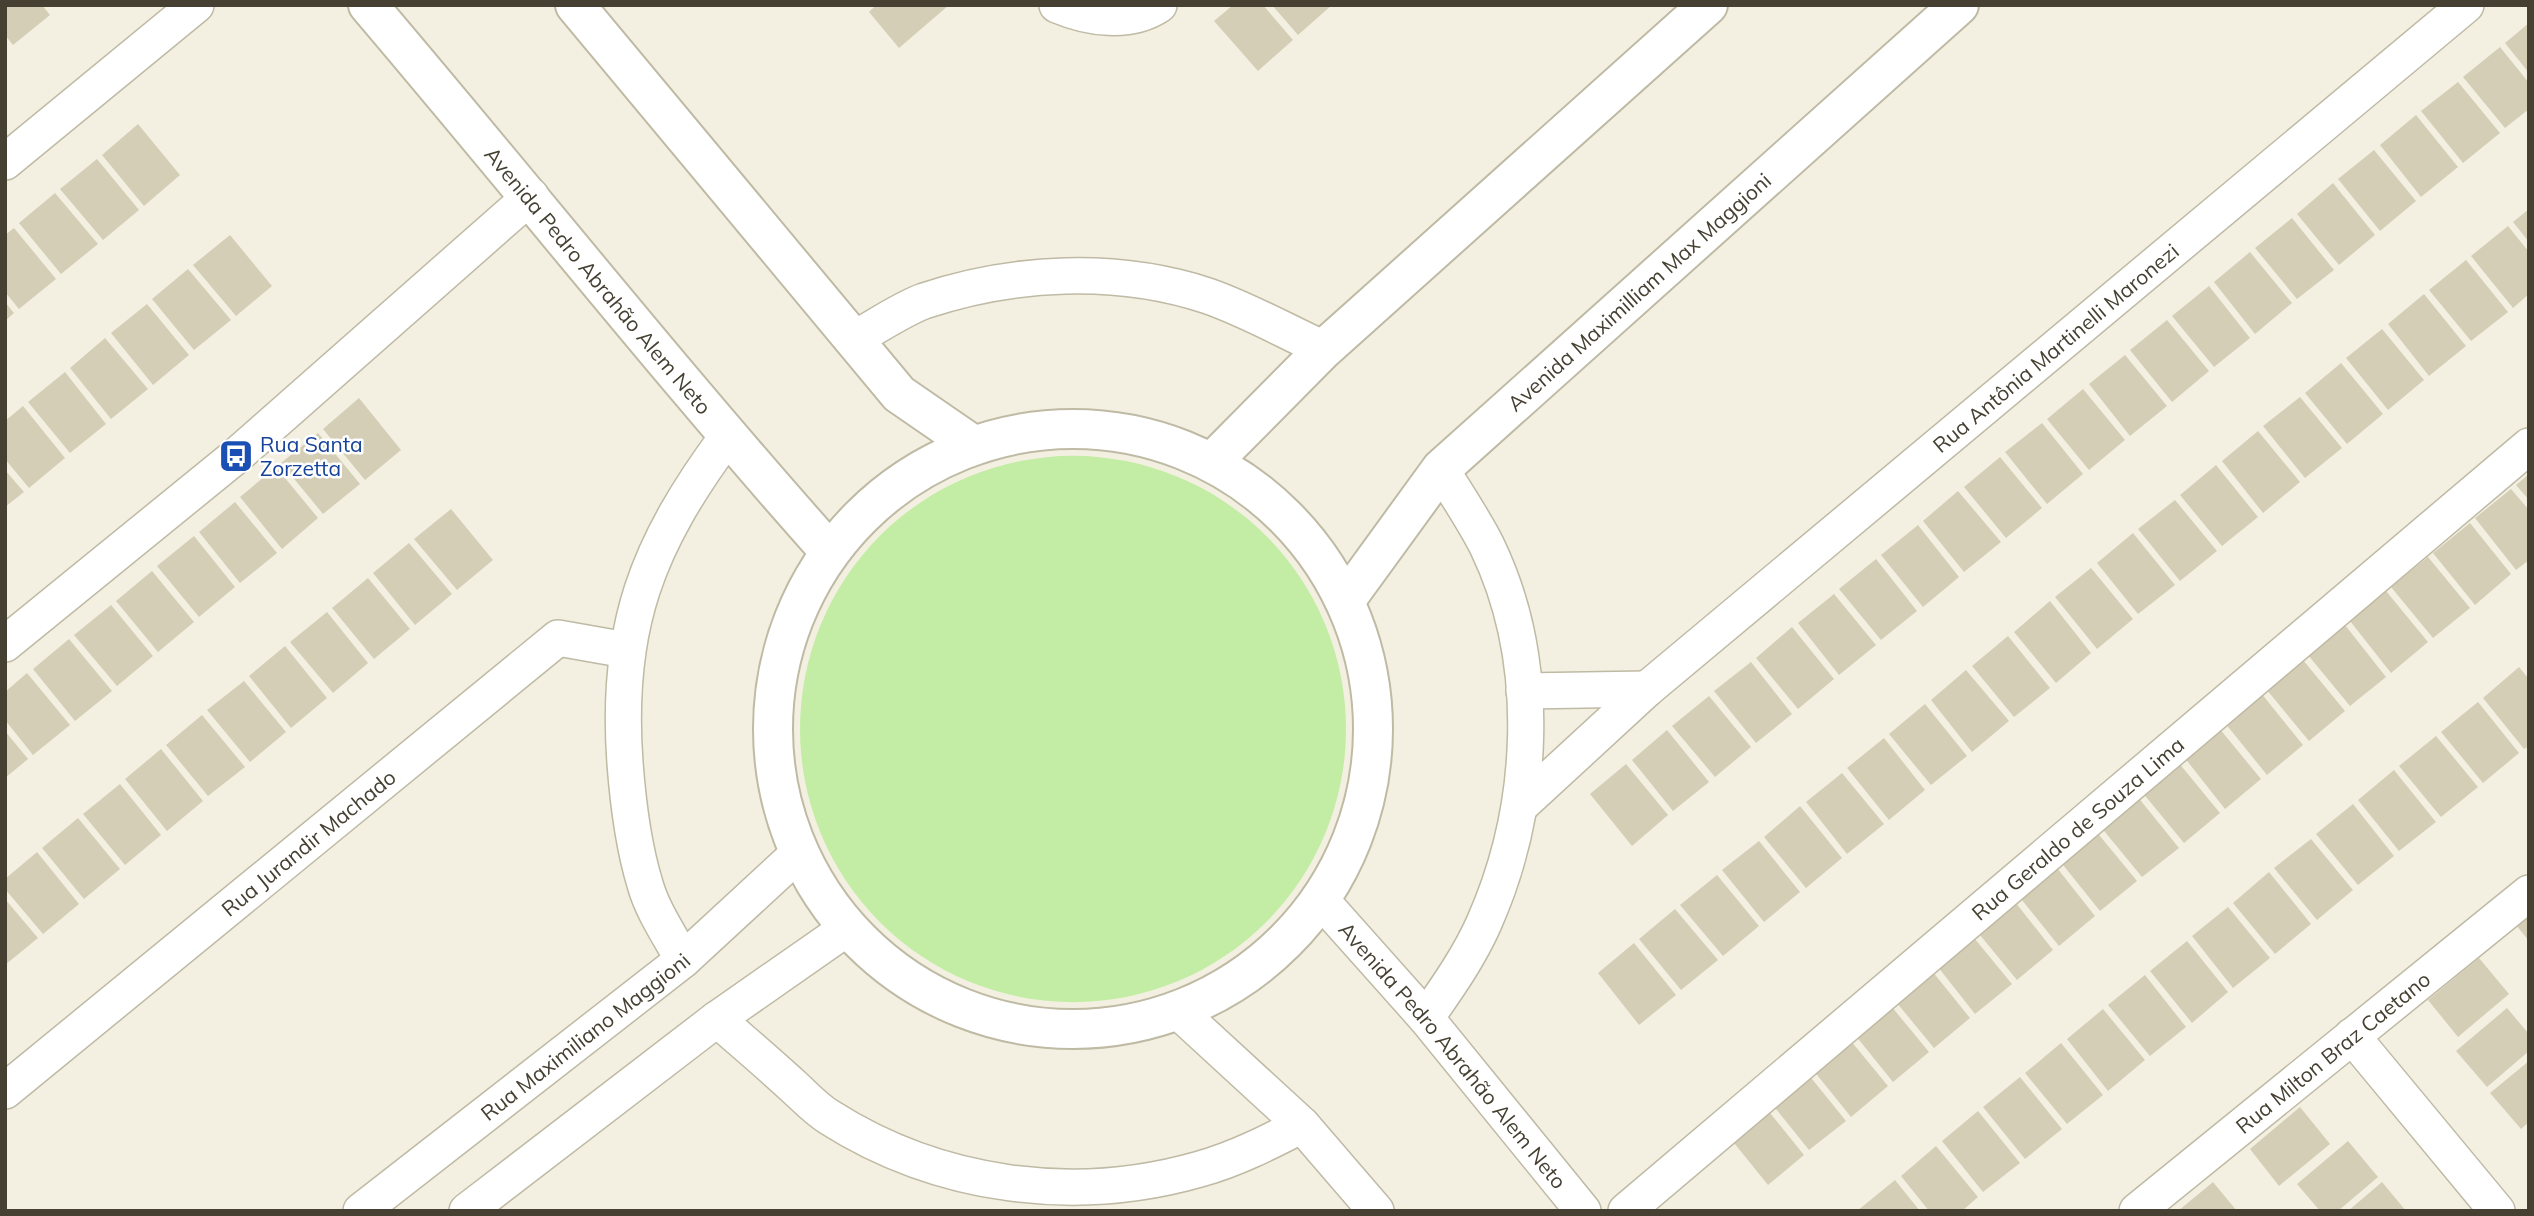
<svg xmlns="http://www.w3.org/2000/svg" width="2534" height="1216" font-family="Mulish,sans-serif">
<style>
.green{fill:#c3eda5}
.building{fill:#d5ceb6}
.lines{fill:none;stroke-linecap:round;stroke-linejoin:round}
.minor-casing{stroke:#bfbaa4;stroke-width:38}
.tertiary-casing{stroke:#bfbaa4;stroke-width:42}
.minor{stroke:#fff;stroke-width:35}
.tertiary{stroke:#fff;stroke-width:38}
.labels{text-anchor:middle;dominant-baseline:central;stroke-width:5;stroke-linejoin:round;paint-order:stroke}
.street-label{font-size:21px;fill:#454032;stroke:#fff}
.transit-label{font-size:21px;fill:#164399;stroke:#fff;text-anchor:start}
</style>
<rect width="100%" height="100%" fill="#f3f0e2"/>
<path class="green" d="M800 729a273 273 0 1 1 546 0a273 273 0 1 1-546 0Z"/>
<path class="building" d="M5,5h37l8,10 -37,30 -8,-10z
M876,5h73l-50,43 -30,-36z
M1233,5h30l30,35 -35,31 -44,-50z
M1272,5h60l-34,30z
M2529,23v50l-24,-30z
M2500,47l29,36v26l-24,19 -42,-51z
M2458,82l42,51 -37,30 -42,-52z
M2416,115l42,52 -37,30 -41,-52z
M138,124l42,51 -36,31 -42,-51z
M2374,150l42,51 -36,30 -42,-52z
M97,159l42,51 -36,30 -43,-51z
M2333,183l42,52 -36,30 -42,-51z
M55,193l43,51 -37,30 -42,-51z
M2529,209v33l-16,-20z
M2292,218l42,52 -37,29 -42,-51z
M2508,226l21,26v42l-16,14 -42,-52z
M14,228l42,51 -37,30 -14,-17v-57z
M230,235l42,51 -36,30 -43,-51z
M2250,252l42,51 -37,31 -41,-52z
M2466,260l42,52 -37,29 -42,-51z
M188,269l43,51 -37,30 -42,-51z
M2209,286l41,52 -36,29 -42,-51z
M2424,294l42,52 -37,30 -41,-52z
M5,302l9,11 -9,8z
M147,304l42,51 -36,30 -42,-52z
M2167,320l42,51 -37,31 -42,-52z
M2382,329l42,51 -36,30 -42,-52z
M105,338l43,51 -37,30 -41,-51z
M2125,355l42,51 -37,30 -41,-52z
M2341,363l42,51 -36,30 -42,-51z
M65,372l41,52 -36,29 -42,-51z
M2083,389l42,51 -36,30 -42,-51z
M2300,397l42,51 -37,30 -42,-52z
M359,398l42,52 -36,30 -42,-51z
M23,406l42,52 -36,30 -24,-29v-38z
M2042,423l41,51 -36,30 -42,-52z
M2258,431l42,51 -37,31 -41,-52z
M318,433l42,51 -37,30 -42,-51z
M2000,457l42,51 -36,30 -42,-51z
M2216,465l42,52 -36,29 -42,-51z
M276,467l42,51 -36,31 -42,-52z
M5,470l19,22 -19,15z
M2529,474v26l-13,-15z
M2511,489l18,21v50l-13,10 -41,-52z
M1958,491l43,51 -37,30 -41,-51z
M2175,500l42,51 -37,30 -42,-52z
M235,502l42,51 -37,30 -41,-51z
M451,509l42,51 -36,30 -43,-51z
M2470,523l41,51 -36,31 -42,-52z
M1918,525l41,52 -36,30 -42,-52z
M2133,533l42,52 -37,29 -41,-51z
M194,536l41,51 -36,30 -42,-51z
M409,543l43,51 -37,31 -42,-52z
M2428,557l42,51 -37,30 -42,-51z
M1876,559l41,52 -36,29 -42,-51z
M2091,568l42,51 -36,30 -42,-52z
M152,571l42,51 -36,30 -42,-51z
M368,578l42,51 -36,30 -42,-51z
M2386,591l42,51 -37,31 -41,-52z
M1834,594l42,51 -37,30 -41,-52z
M2050,601l41,52 -35,30 -42,-51z
M111,605l42,51 -36,30 -43,-51z
M327,612l41,51 -35,30 -43,-51z
M2345,625l41,52 -36,29 -42,-51z
M1792,627l42,52 -36,30 -42,-51z
M2008,636l42,52 -36,29 -42,-51z
M69,639l43,52 -37,30 -42,-52z
M285,646l42,52 -36,30 -42,-52z
M2303,660l42,51 -36,30 -43,-52z
M1751,662l41,52 -36,29 -42,-52z
M2519,667l10,12v67l-5,3 -41,-51z
M1966,670l43,51 -37,31 -41,-52z
M27,673l43,52 -37,30 -28,-35v-28z
M244,681l42,51 -36,30 -43,-52z
M2261,693l42,52 -36,30 -42,-52z
M1709,696l42,51 -36,30 -43,-51z
M2478,702l41,51 -36,30 -42,-51z
M1925,704l42,52 -36,29 -42,-51z
M202,715l43,52 -37,29 -42,-51z
M2219,728l42,51 -36,30 -41,-52z
M1667,730l42,52 -36,29 -41,-51z
M5,731l23,28 -23,19z
M2436,736l42,51 -37,30 -42,-51z
M1884,738l41,52 -36,30 -42,-52z
M161,749l42,52 -36,30 -42,-52z
M2178,762l42,51 -36,30 -42,-51z
M1626,764l42,51 -36,31 -42,-52z
M2394,770l42,52 -37,29 -41,-51z
M1842,773l42,51 -37,30 -41,-52z
M120,784l41,51 -36,30 -42,-51z
M2137,796l42,52 -37,29 -42,-51z
M2353,804l41,52 -36,29 -42,-51z
M1800,806l42,52 -36,30 -42,-51z
M78,818l42,51 -36,30 -42,-51z
M2095,830l42,51 -37,30 -41,-51z
M2311,839l42,51 -36,30 -43,-52z
M1759,841l41,51 -36,30 -42,-52z
M37,852l42,52 -36,30 -38,-45v-10z
M2054,864l41,52 -36,30 -42,-52z
M2269,872l42,52 -36,30 -42,-51z
M1717,875l42,51 -36,30 -43,-51z
M2012,898l41,52 -36,30 -42,-51z
M5,899l33,39 -33,27z
M2228,907l42,51 -37,30 -41,-52z
M1675,909l43,51 -37,30 -42,-51z
M2529,915v26l-13,-16z
M1970,933l42,51 -37,30 -41,-52z
M2187,941l41,51 -36,31 -42,-52z
M1634,943l42,52 -37,30 -41,-52z
M2479,958l30,36 -51,43 -30,-37z
M1928,966l42,52 -36,30 -42,-51z
M2145,975l41,52 -36,29 -42,-51z
M1887,1001l42,51 -36,30 -42,-52z
M2507,1008l22,26v17l-42,36 -31,-36z
M2103,1009l42,51 -37,31 -41,-52z
M1846,1035l42,51 -37,31 -42,-52z
M2061,1043l42,52 -36,29 -42,-51z
M2529,1061v61l-8,7 -31,-36z
M1804,1069l42,52 -37,29 -41,-51z
M2020,1077l42,52 -37,30 -42,-52z
M1762,1103l42,52 -36,30 -42,-52z
M2300,1107l30,37 -51,42 -29,-37z
M1978,1111l42,52 -37,29 -41,-51z
M2348,1141l30,36 -40,34h-18l-23,-27z
M1936,1146l42,51 -16,14h-33l-28,-35z
M1895,1180l25,31h-63z
M2213,1182l24,29h-59z
M2382,1182l24,29h-58z"/>
<g class="lines">
<g class="minor-casing">
<g id="minor">
<path d="M1057,5c31,13 72,20 102,0"/>
<path d="M5,162l191,-157"/>
<path d="M854,339c22,-12 46,-29 70,-38 89,-30 193,-35 284,-5 40,14 77,35 116,53"/>
<path d="M5,644l231,-188 295,-260"/>
<path d="M1524,691l123,-2"/>
<path id="s1" d="M1520,806l127,-117 819,-684"/>
<path id="s2" d="M1320,899l106,119 157,193"/>
<path d="M683,960c-13,-24 -31,-50 -38,-76 -12,-39 -17,-81 -20,-121 -10,-136 22,-218 102,-326"/>
<path d="M1178,1011l124,114 74,86"/>
<path d="M1426,1018c21,-30 43,-61 58,-95 51,-115 59,-261 3,-377 -13,-26 -31,-52 -46,-77"/>
<path d="M717,1019c25,22 51,44 76,67 11,10 23,23 36,31 110,70 246,88 371,52 36,-10 69,-27 102,-44"/>
<path d="M2352,1036l145,175"/>
<path id="s3" d="M5,1091l553,-453 68,12"/>
<path id="s4" d="M361,1211l322,-251 116,-107"/>
<path d="M467,1211l250,-192 129,-90"/>
<path id="s5" d="M1626,1211l903,-765"/>
<path id="s6" d="M2137,1211l392,-318"/>
</g>
</g>
<g class="tertiary-casing">
<g id="tertiary">
<path id="s7" d="M368,5c155,182 303,369 462,547"/>
<path d="M575,5l324,389 74,51"/>
<circle cx="1073" cy="729" r="300"/>
<path d="M1214,460l110,-111 384,-344"/>
<path id="s8" d="M1345,601l96,-132 518,-464"/>
</g>
</g>
<use href="#minor" class="minor"/>
<use href="#tertiary" class="tertiary"/>
</g>
<defs>
<g id="bus-square" transform="scale(1.75)"><rect x="-9" y="-9" width="18" height="18" rx="4" fill="#1a4fb4" stroke="#fff"/><path d="M-5-6H5V4H4V6H2V4H-2V6H-4V4H-5ZM-3.5-4V0h7V-4ZM-3.5 1.2v1.5H-2V1.2ZM2 1.2v1.5H3.5V1.2Z" fill="#fff"/></g>
</defs>
<g fill-rule="evenodd">
<use href="#bus-square" x="236" y="456"/>
</g>
<g class="labels">
<g class="street-label">
<text stroke="none"><textPath href="#s7" startOffset="359">Avenida Pedro Abrahão Alem Neto</textPath></text>
<text stroke="none"><textPath href="#s8" startOffset="429">Avenida Maximilliam Max Maggioni</textPath></text>
<text stroke="none"><textPath href="#s1" startOffset="705">Rua Antônia Martinelli Maronezi</textPath></text>
<text stroke="none"><textPath href="#s5" startOffset="592">Rua Geraldo de Souza Lima</textPath></text>
<text stroke="none"><textPath href="#s3" startOffset="392">Rua Jurandir Machado</textPath></text>
<text stroke="none"><textPath href="#s4" startOffset="284">Rua Maximiliano Maggioni</textPath></text>
<text stroke="none"><textPath href="#s6" startOffset="252">Rua Milton Braz Caetano</textPath></text>
<text stroke="none"><textPath href="#s2" startOffset="205">Avenida Pedro Abrahão Alem Neto</textPath></text>
</g>
<g class="transit-label">
<text x="260" y="444">Rua Santa<tspan x="260" dy="24">Zorzetta</tspan></text>
</g>
</g>
<rect width="2534" height="1216" fill="none" stroke="#454032" stroke-width="14"/>
</svg>
